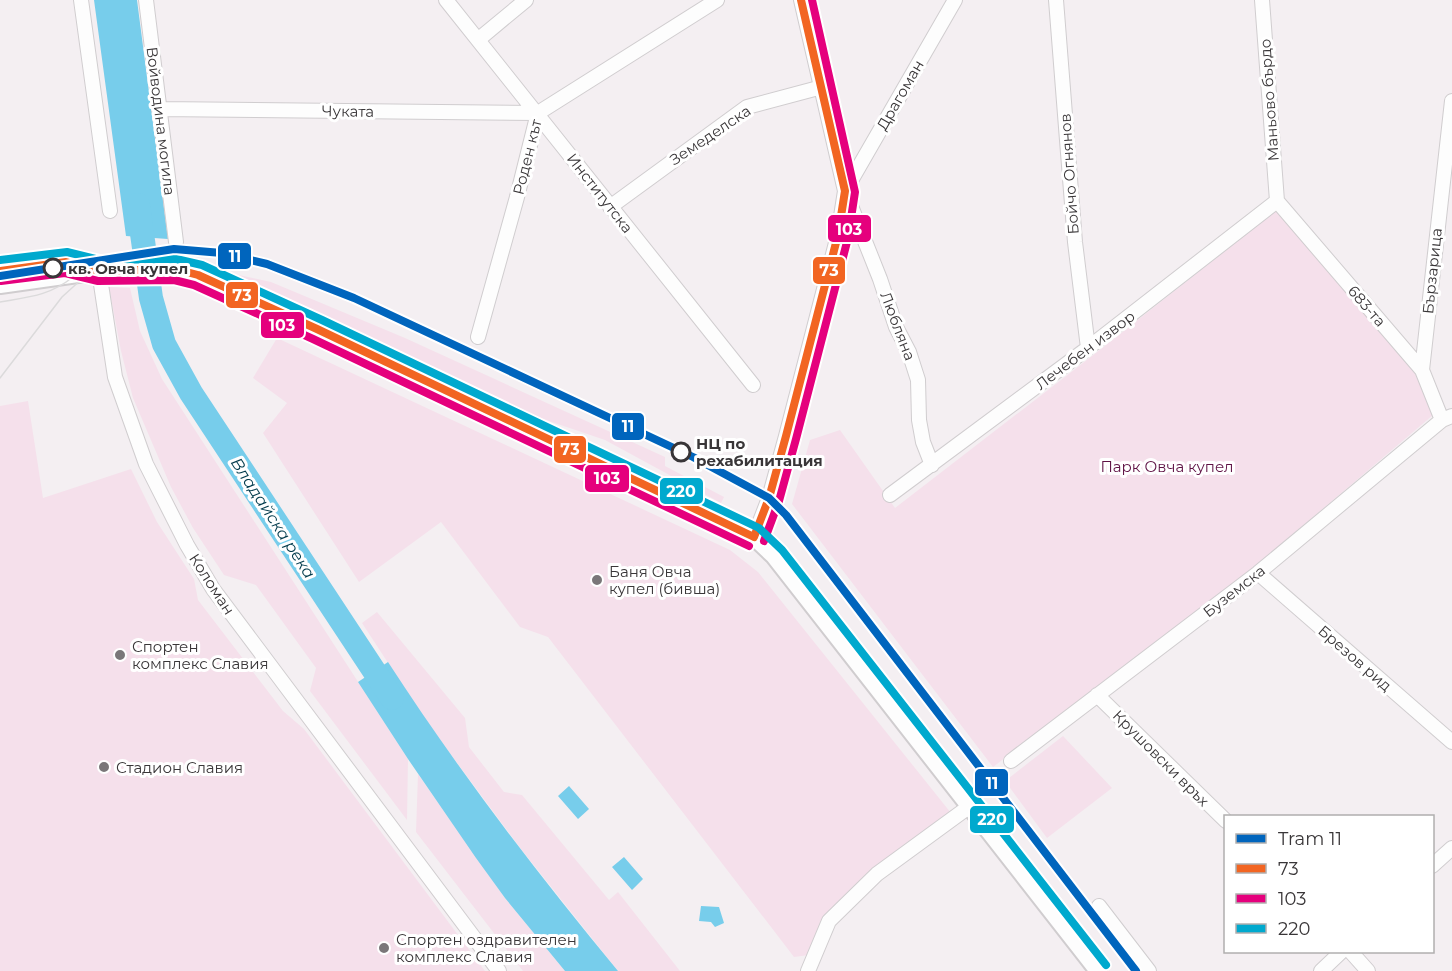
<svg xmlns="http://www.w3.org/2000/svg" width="1452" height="971" font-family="Montserrat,sans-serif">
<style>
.green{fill:#f5e0eb}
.water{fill:#77cdeb}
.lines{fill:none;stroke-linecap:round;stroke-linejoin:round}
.river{stroke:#77cdeb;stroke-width:24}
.minor-casing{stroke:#d0cdcf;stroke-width:16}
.major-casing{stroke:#d0cdcf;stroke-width:20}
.minor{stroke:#fdfdfd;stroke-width:14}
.major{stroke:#fdfdfd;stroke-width:16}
.tram{stroke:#dbdadb;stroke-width:1.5}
.bus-1-casing{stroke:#fff;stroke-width:12}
.bus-2-casing{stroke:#fff;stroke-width:12}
.bus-3-casing{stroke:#fff;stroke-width:12}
.bus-1{stroke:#f26522;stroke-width:8}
.bus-2{stroke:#e5007d;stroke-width:8}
.bus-3{stroke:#00a9ce;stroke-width:8}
.tram-1-casing{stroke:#fff;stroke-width:12}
.tram-1{stroke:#0065bd;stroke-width:8}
.stop-dot{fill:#fff;stroke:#393638;stroke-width:3}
.poi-dot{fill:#7a7779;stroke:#fff;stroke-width:2}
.labels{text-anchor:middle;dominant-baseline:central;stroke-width:6;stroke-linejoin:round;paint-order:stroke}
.street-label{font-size:15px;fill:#393638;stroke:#fff}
.stop-label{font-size:15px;font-weight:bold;fill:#393638;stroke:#fff;text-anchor:start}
.park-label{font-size:15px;fill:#5f1245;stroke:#fff}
.poi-label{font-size:15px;fill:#393638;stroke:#fff;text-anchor:start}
.water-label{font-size:16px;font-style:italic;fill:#003a4b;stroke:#fff}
.line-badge{stroke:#fff;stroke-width:2}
.badge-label{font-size:16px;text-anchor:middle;font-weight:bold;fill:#fff}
</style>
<rect width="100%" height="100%" fill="#f4eff2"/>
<path class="green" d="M1277,210l138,163 18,42 -182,155 -258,197 -201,-263 18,-64 30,-10 55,78 197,-152z
M207,268l64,14 134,56 260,119v9l59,31 -3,6 -116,-63 -65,-22z
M109,287l21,1 10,43 22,48 246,380 -1,61 -97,-129 6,-23 -60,-83 -32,-10 -31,-47 -22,-41 -38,-89 -12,-47z
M277,338l453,212 28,22 193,241 -77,58 -65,84 -15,2 -246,-320 -28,-10 -79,-105 -82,60 -96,-149 24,-30 -34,-25z
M28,401l15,97 88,-29 26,53 37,57 4,21 85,111 21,18 181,242h-485v-565z
M377,612l88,106 4,29 35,45 18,3 87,105 9,-8 62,79h-62l-97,-122 -95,-128 -64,-98z
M1063,736l49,52 -65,50 -42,-57z
M418,774l87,124 60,73h-42l-107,-139z"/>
<path class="water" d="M94,0h43l31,239 -42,-3z
M388,662c70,108 148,210 230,309h-53l-60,-73 -29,-40 -68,-99 -50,-77z
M569,786l20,23 -11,10 -20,-23z
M624,857l19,22 -11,11 -20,-23z
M701,906l18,1 5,16 -9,4 -4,-5 -12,-1z"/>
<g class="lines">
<path class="river" d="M138,205l13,93 13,46 27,49 201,305"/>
<g class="minor-casing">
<path id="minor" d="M81,0l29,211
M146,0l30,242
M446,0l307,385
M1056,0l19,242 13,106
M1262,0l15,201
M479,39l47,-39
M159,109l379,4
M1277,201l145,169 20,50
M610,207l137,-100 75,-20
M99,271l16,106 31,87 41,81 26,44 286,382
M478,337l39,-140 21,-84 179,-113
M1422,370l30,-269
M932,465l-9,-23 -4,-22 -1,-40 -9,-28 -13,-25 -16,-48 -35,-88 110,-191
M890,495l198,-147 189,-147
M754,537l15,-39 17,-62 52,-201 7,-44 -44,-191
M1258,573l194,169
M1097,695l129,126
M1011,761l247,-188 184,-153 10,-4
M1432,866l20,-18
M1099,906l50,65
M1351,952l17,19
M808,971l21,-50 48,-47 93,-68
M1321,971l20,-19"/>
</g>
<g class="major-casing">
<path id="major" d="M0,271l60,-9 30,7
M0,285l99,-14 76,-2 23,6 119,54 437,208 20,19 324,415"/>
</g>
<use href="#minor" class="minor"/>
<use href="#major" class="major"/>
<path class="tram" d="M0,302c29,-5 49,-6 73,-25
M0,378l62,-81 33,-30"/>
<g class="bus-1-casing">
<path id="bus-1" d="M0,271l66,-9 33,9 76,-2 23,6 119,54 437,208
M754,537l15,-39 17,-62 52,-201 7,-44 -44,-191"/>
</g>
<g class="bus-2-casing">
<path id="bus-2" d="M1,281l64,-8 33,8 76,-1 20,5 119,54 436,207
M764,541l15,-40 17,-62 52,-201 7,-46 -43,-192"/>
</g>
<g class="bus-3-casing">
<path id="bus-3" d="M0,260l67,-8 33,8 76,-1 26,6 120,55 437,208 23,22 324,415"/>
</g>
<use href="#bus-1" class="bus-1"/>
<use href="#bus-2" class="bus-2"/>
<use href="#bus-3" class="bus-3"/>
<g class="tram-1-casing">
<path id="tram-1" d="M0,276l174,-27 48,4 45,11 87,34 339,159 76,41 17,17 350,456"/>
</g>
<use href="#tram-1" class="tram-1"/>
</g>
<g class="stop-dot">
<circle cx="53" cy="268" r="9"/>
<circle cx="681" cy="452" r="9"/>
</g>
<g class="poi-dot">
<circle cx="597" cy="580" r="6"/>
<circle cx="120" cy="655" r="6"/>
<circle cx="104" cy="767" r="6"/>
<circle cx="384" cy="948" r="6"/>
</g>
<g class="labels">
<g class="street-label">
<text transform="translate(900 95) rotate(-60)">Драгоман</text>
<text transform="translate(1269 100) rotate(-94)">Маньово бърдо</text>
<text transform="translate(348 111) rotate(1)">Чуката</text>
<text transform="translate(161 121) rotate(83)">Войводина могила</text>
<text transform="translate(710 135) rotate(-34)">Земеделска</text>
<text transform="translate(527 157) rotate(-76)">Роден кът</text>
<text transform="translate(1069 174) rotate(-94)">Бойчо Огнянов</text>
<text transform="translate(600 193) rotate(52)">Институтска</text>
<text transform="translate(1432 271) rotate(-84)">Бързарица</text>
<text transform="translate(1367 306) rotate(49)">683-та</text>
<text transform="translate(898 326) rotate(69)">Любляна</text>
<text transform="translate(1085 350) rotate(-37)">Лечебен извор</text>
<text transform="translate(212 584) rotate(57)">Коломан</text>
<text transform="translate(1234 591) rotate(-38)">Буземска</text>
<text transform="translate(1355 658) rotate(41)">Брезов рид</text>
<text transform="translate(1161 758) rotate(45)">Крушовски връх</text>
</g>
<g class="stop-label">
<text x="68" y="268">кв. Овча купел</text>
<text x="696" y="443">НЦ по<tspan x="696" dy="17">рехабилитация</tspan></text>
</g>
<g class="park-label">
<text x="1167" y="466">Парк Овча купел</text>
</g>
<g class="poi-label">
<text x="609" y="571">Баня Овча<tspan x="609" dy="17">купел (бивша)</tspan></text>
<text x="132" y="646">Спортен<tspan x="132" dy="17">комплекс Славия</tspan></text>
<text x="116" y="767">Стадион Славия</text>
<text x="396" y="939">Спортен оздравителен<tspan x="396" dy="17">комплекс Славия</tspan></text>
</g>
<g class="water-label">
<text transform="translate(273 518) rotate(57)">Владайска река</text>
</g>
</g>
<g class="line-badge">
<rect x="827" y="214" width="45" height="29" rx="6" fill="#e5007d"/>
<rect x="217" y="242" width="35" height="28" rx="6" fill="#0065bd"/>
<rect x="812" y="256" width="34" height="29" rx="6" fill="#f26522"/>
<rect x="225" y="281" width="34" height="28" rx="6" fill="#f26522"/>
<rect x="260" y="311" width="45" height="28" rx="6" fill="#e5007d"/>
<rect x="611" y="412" width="34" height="29" rx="6" fill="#0065bd"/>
<rect x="553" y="435" width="34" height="29" rx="6" fill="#f26522"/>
<rect x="584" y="464" width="46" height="29" rx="6" fill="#e5007d"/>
<rect x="659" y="477" width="45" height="28" rx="6" fill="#00a9ce"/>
<rect x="974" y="768" width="35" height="29" rx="6" fill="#0065bd"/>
<rect x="969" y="805" width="46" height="29" rx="6" fill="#00a9ce"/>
</g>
<g class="badge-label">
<text x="849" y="235">103</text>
<text x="235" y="262">11</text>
<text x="829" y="276">73</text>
<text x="242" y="301">73</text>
<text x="282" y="331">103</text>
<text x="628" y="432">11</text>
<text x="570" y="455">73</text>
<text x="607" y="484">103</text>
<text x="681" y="497">220</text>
<text x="992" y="789">11</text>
<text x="992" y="825">220</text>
</g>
<rect x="1224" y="815" width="210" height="138" fill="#ffffff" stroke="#b0afaf" stroke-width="1.5"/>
<rect x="1236" y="834" width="30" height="9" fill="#0065bd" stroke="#b0afaf" stroke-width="1.5"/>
<text x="1278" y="845" font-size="18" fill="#393638">Tram 11</text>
<rect x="1236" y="864" width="30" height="9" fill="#f26522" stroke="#b0afaf" stroke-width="1.5"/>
<text x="1278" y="875" font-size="18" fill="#393638">73</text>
<rect x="1236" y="894" width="30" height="9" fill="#e5007d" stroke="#b0afaf" stroke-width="1.5"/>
<text x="1278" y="905" font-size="18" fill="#393638">103</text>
<rect x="1236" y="924" width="30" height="9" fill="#00a9ce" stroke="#b0afaf" stroke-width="1.5"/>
<text x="1278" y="935" font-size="18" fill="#393638">220</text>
</svg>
